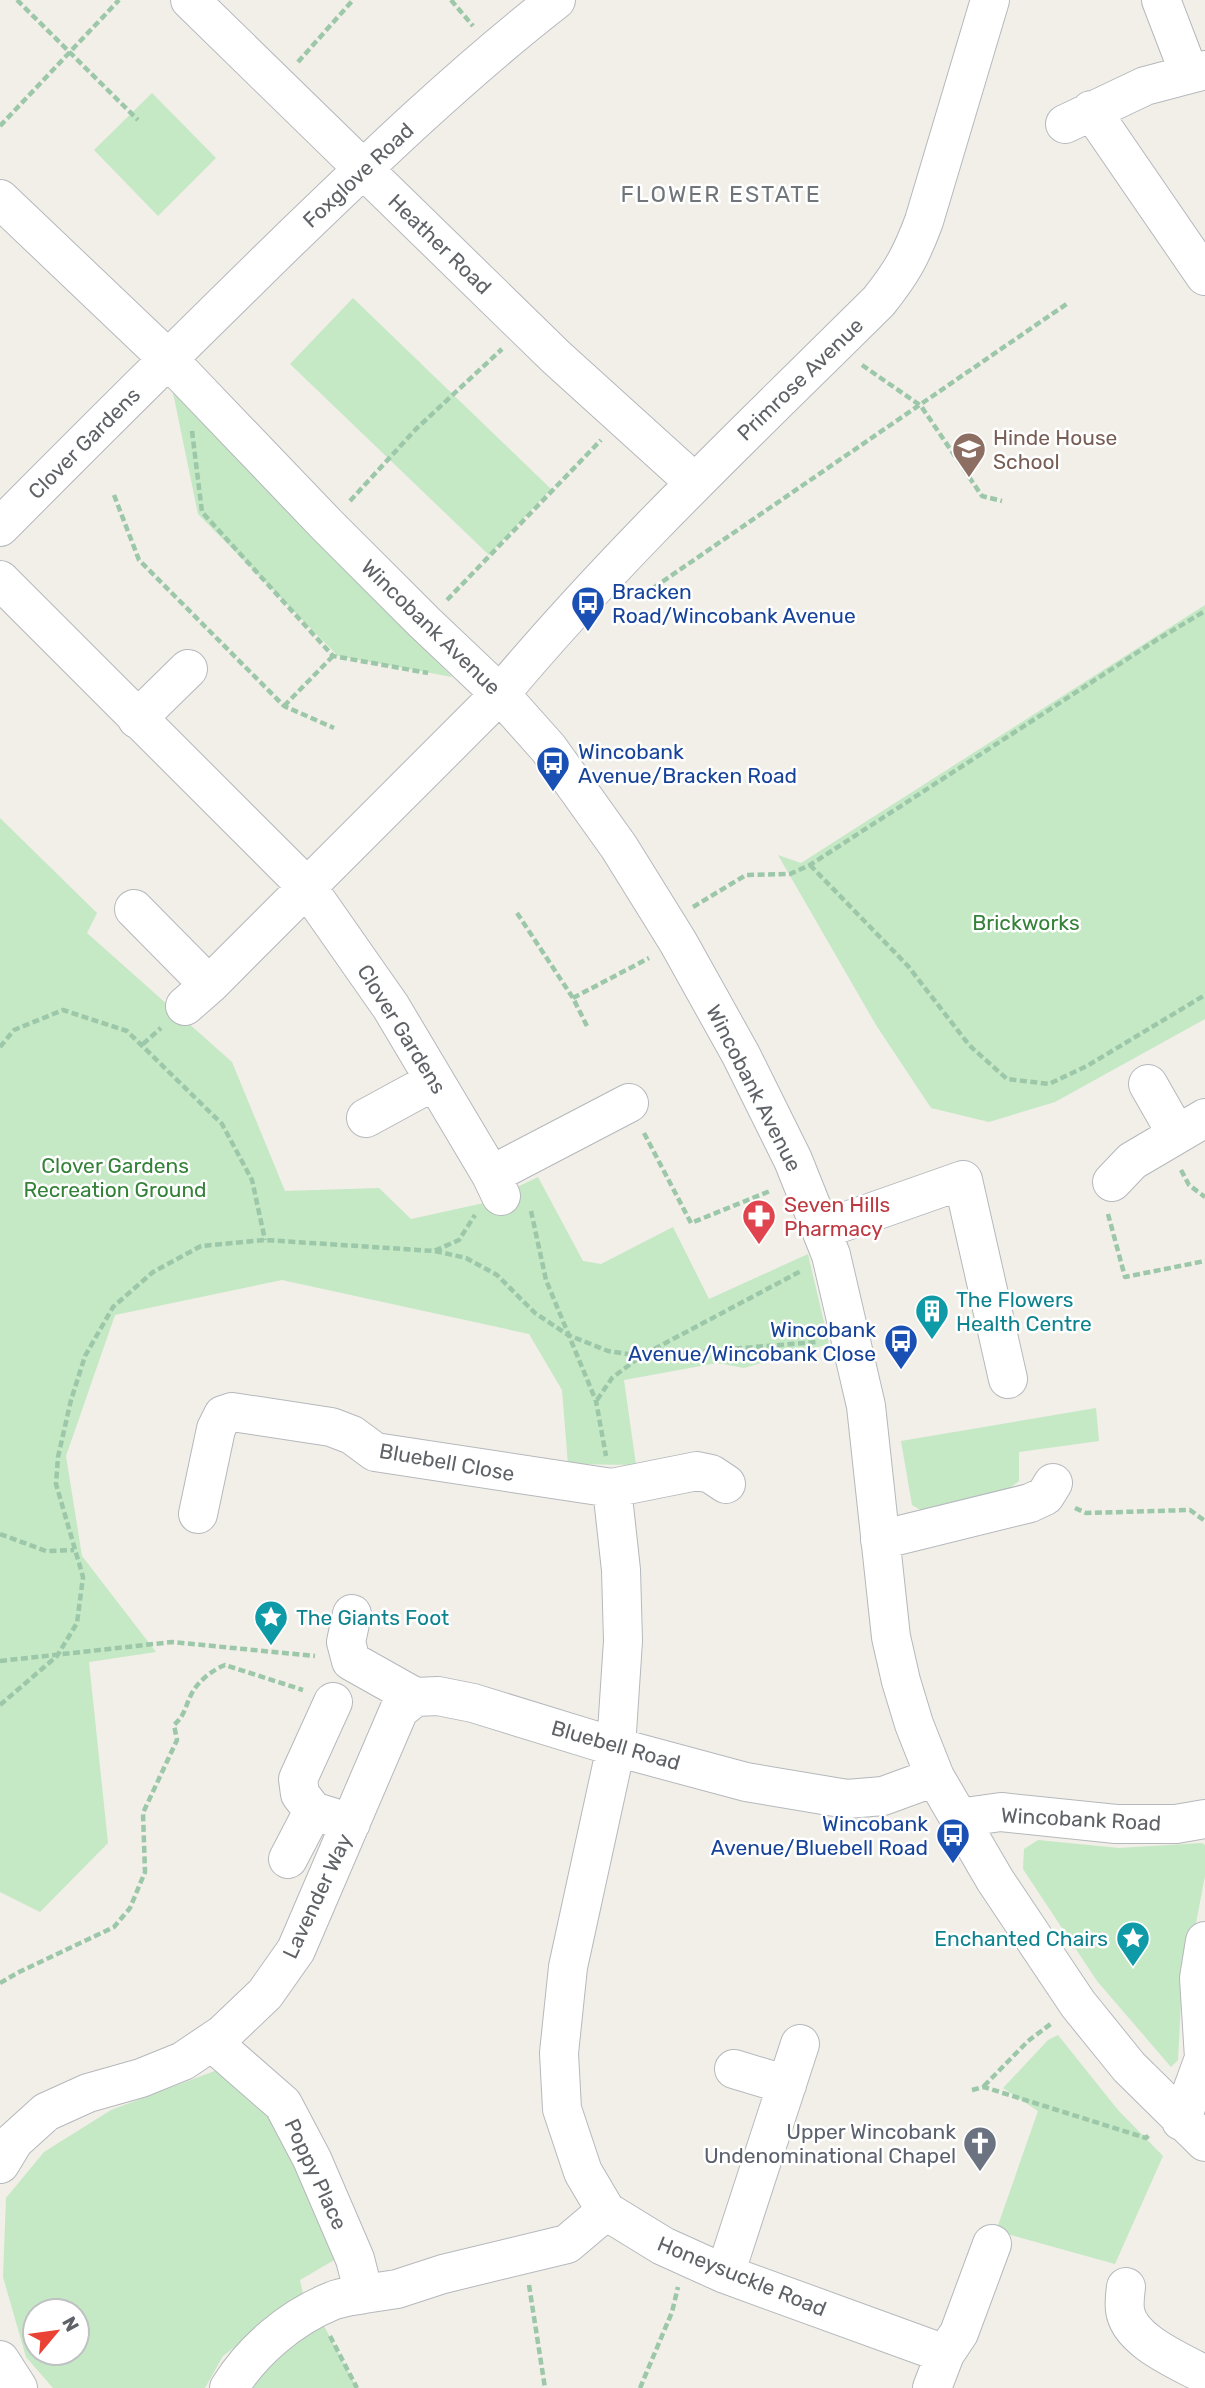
<svg xmlns="http://www.w3.org/2000/svg" width="1205" height="2388" font-family="Rubik,sans-serif">
<style>
.green{fill:#c5e8c5;fill-rule:evenodd}
.lines{fill:none;stroke-linecap:round;stroke-linejoin:round}
.minor-casing{stroke:#b5b8bc;stroke-width:40}
.path{stroke:#9cc7a9;stroke-width:4.5;stroke-dasharray:7 3.5;stroke-linecap:butt}
.minor{stroke:#fff;stroke-width:38}
.labels{text-anchor:middle;dominant-baseline:central;stroke-width:5;stroke-linejoin:round;paint-order:stroke}
.street-label{font-size:21px;fill:#5f6368;stroke:#fff}
.education-label{font-size:21px;fill:#785e54;stroke:#fff;text-anchor:start}
.transit-label{font-size:21px;fill:#164399;stroke:#fff;text-anchor:start}
.park-label{font-size:21px;fill:#348238;stroke:#fff}
.health-label{font-size:21px;fill:#be3a42;stroke:#fff;text-anchor:start}
.culture-label{font-size:21px;fill:#0d838f;stroke:#fff;text-anchor:start}
.worship-label{font-size:21px;fill:#5b616d;stroke:#fff;text-anchor:end}
.neighbourhood-label{font-size:23px;letter-spacing:2px;fill:#70757a;stroke:#fff}
</style>
<rect width="100%" height="100%" fill="#f1efe8"/>
<path class="green" d="M152,93l64,65 -58,58 -64,-66z
M353,298l198,191 -62,66 -199,-191z
M172,388l280,289 -114,-21 -140,-142z
M1205,605v414l-150,83 -66,20 -58,-14 -55,-83 -98,-170 23,8z
M0,818l97,95 -10,20 145,129 53,129 94,-3 32,31 73,-16 54,-26 45,84 18,3 72,-37 36,72 99,-45 21,90 -85,24 -27,-5 -93,17 12,85 -68,-1 -6,-74 -33,-56 -247,-54 -167,35 -49,141 16,100 74,96 -67,10 19,181 -68,69 -40,-20z
M1096,1408l3,33 -80,11v29l-16,12 -79,19 -12,-7 -11,-64z
M1038,1840l81,8 83,-5 3,2v31l-24,125 -3,59 -7,7 -74,-86 -74,-112 1,-20z
M1058,2035l60,75 45,46 -48,108 -119,-33 42,-120 -35,-23 45,-48z
M220,2069l65,54 56,133 -41,24 3,14 -80,62 -18,32h-152l-27,-31 -23,-80 3,-79 38,-46 67,-42zM35,2311h42v42h-42z
M315,2309l42,79h-128z"/>
<g class="lines">
<g class="minor-casing">
<path id="minor" d="M190,0l366,357 138,125
M1161,0l28,73
M1091,110l114,166
M1065,124l80,-38 60,-16
M0,199l168,160 159,166 97,97 76,72 49,55 70,98 59,95 63,113 52,105 38,95 35,151 25,231 10,44 13,43 21,53 60,103 83,124 51,63 76,75
M0,527c95,-96 191,-191 287,-285 87,-84 174,-168 269,-242
M0,580l307,307 84,120 100,168 10,21
M137,719l51,-50
M134,909l75,76
M185,1006l24,-21 291,-291c117,-140 250,-265 379,-393 23,-29 32,-45 45,-80l66,-221
M1148,1084l28,49
M366,1118l68,-37
M491,1175l138,-72
M1112,1182l20,-21 73,-43
M821,1230l142,-50 45,199
M612,1488l9,82 2,71 -7,106 -48,220 -9,86 3,56 21,63 23,39 57,35 62,28 220,80
M198,1514l18,-85 7,-14 9,-3 99,15 21,8 23,17 237,36 85,-17 14,3 15,10
M880,1540l150,-37 15,-7 8,-13
M352,1614l-6,28 5,19 64,36 23,-1 35,7 143,44 130,35 101,17 36,-3 52,-19
M333,1702l-35,77 2,15 13,17 38,12
M958,1818l43,-6 115,12h60l29,-5
M288,1859l25,-48
M212,2042l71,62 29,55 43,100 9,35 33,-5 46,-15 124,-30 39,-33
M734,2069l53,16
M1181,2121l23,-63 -5,-80 6,-37
M0,2164l14,-23 32,-29 42,-19 53,-15 42,-17 40,-27 42,-40 31,-44 103,-240 16,-13
M725,2274l75,-230
M1126,2287c-1,7 -2,15 -1,23 4,31 55,51 80,65
M0,2360l18,28
M229,2388c23,-37 61,-70 103,-87 9,-4 21,-5 32,-7
M932,2388l13,-34 14,-21 33,-89"/>
</g>
<path class="path" d="M17,0l121,120
M451,0l22,26
M298,62l55,-62
M0,126l119,-126
M862,365l59,41 61,90 20,5
M192,431l10,81 131,144 95,17
M114,495l25,65 145,146 50,22
M350,501l66,-72 86,-80
M637,590l6,5 425,-292
M447,600l154,-160
M284,706l49,-50
M810,865l98,101 61,79 38,34 42,5 38,-18 118,-71
M693,907l53,-32 44,-1 20,-9 345,-224 50,-30
M517,913l56,85 14,28
M573,998l76,-40
M143,1044l18,-16
M0,1047l14,-17 49,-20 64,21 95,93 30,56 13,60
M644,1133l47,90 79,-32
M1181,1170l8,15 16,12
M531,1211l15,69 50,121 10,55
M1108,1214l17,63 80,-16
M435,1251l31,7 31,17 38,38 33,22 40,16 33,5 160,-85
M597,1400l15,-22 29,-22 176,-14
M1075,1508l11,5 104,-3 15,11
M0,1534l46,17 28,-1
M0,1661l172,-19 143,14
M0,1705l57,-49 20,-33 6,-46 -27,-93 2,-27 13,-57 14,-44 28,-49 40,-35 48,-26 64,-6 169,11 25,-11 16,-25
M0,1983l19,-11 95,-45 16,-19 15,-36 -2,-59 34,-73 -3,-15c11,-10 11,-18 17,-30 6,-13 21,-25 34,-30l78,25
M984,2086l44,-45 24,-18
M972,2090l12,-3 162,51 4,-4
M529,2285l16,103
M330,2336l27,52
M640,2388l32,-76 6,-25"/>
<use href="#minor" class="minor"/>
</g>
<defs>
<g id="school-pin" transform="scale(1.75)"><path d="M0 17L-7.5 6A9.5 9.5 0 1 1 7.5 6Z" fill="#8d6e63" stroke="#fff"/><path d="M0-5L7-2L0 1L-7-2ZM-4 1L0 2.5L4 1V4Q0 6-4 4Z" fill="#fff"/></g>
<g id="bus-pin" transform="scale(1.75)"><path d="M0 17L-7.5 6A9.5 9.5 0 1 1 7.5 6Z" fill="#1a4fb4" stroke="#fff"/><path d="M-5-6H5V4H4V6H2V4H-2V6H-4V4H-5ZM-3.5-4V0h7V-4ZM-3.5 1.2v1.5H-2V1.2ZM2 1.2v1.5H3.5V1.2Z" fill="#fff"/></g>
<g id="pharmacy-pin" transform="scale(1.75)"><path d="M0 17L-7.5 6A9.5 9.5 0 1 1 7.5 6Z" fill="#e0444e" stroke="#fff"/><path d="M-2-6h4v4h4v4h-4v4h-4v-4h-4v-4h4Z" fill="#fff"/></g>
<g id="building-pin" transform="scale(1.75)"><path d="M0 17L-7.5 6A9.5 9.5 0 1 1 7.5 6Z" fill="#0f9aa8" stroke="#fff"/><path d="M-4-6H4V6H1V3H-1V6H-4ZM-2.5-4.3h1.7v1.8h-1.7ZM.8-4.3h1.7v1.8H.8ZM-2.5-1h1.7V.8h-1.7ZM.8-1h1.7V.8H.8Z" fill="#fff"/></g>
<g id="sight-pin" transform="scale(1.75)"><path d="M0 17L-7.5 6A9.5 9.5 0 1 1 7.5 6Z" fill="#0f9aa8" stroke="#fff"/><path d="M0-6L1.8-2.2L6-1.7L2.9 1.2L3.7 5.4L0 3.3L-3.7 5.4L-2.9 1.2L-6-1.7L-1.8-2.2Z" fill="#fff"/></g>
<g id="church-pin" transform="scale(1.75)"><path d="M0 17L-7.5 6A9.5 9.5 0 1 1 7.5 6Z" fill="#6b7280" stroke="#fff"/><path d="M-1.2-6h2.4v3.5h3.3v2.4h-3.3V6h-2.4V-.1h-3.3v-2.4h3.3Z" fill="#fff"/></g>
</defs>
<g fill-rule="evenodd">
<use href="#school-pin" x="969" y="449"/>
<use href="#bus-pin" x="588" y="603"/>
<use href="#bus-pin" x="553" y="763"/>
<use href="#pharmacy-pin" x="759" y="1216"/>
<use href="#building-pin" x="932" y="1311"/>
<use href="#bus-pin" x="901" y="1341"/>
<use href="#sight-pin" x="271" y="1617"/>
<use href="#bus-pin" x="953" y="1835"/>
<use href="#sight-pin" x="1133" y="1938"/>
<use href="#church-pin" x="980" y="2143"/>
</g>
<g class="labels">
<g class="street-label">
<text transform="translate(358 175) rotate(-43)">Foxglove Road</text>
<text transform="translate(440 244) rotate(44)">Heather Road</text>
<text transform="translate(800 379) rotate(-44)">Primrose Avenue</text>
<text transform="translate(84 443) rotate(-45)">Clover Gardens</text>
<text transform="translate(431 627) rotate(44)">Wincobank Avenue</text>
<text transform="translate(402 1029) rotate(58)">Clover Gardens</text>
<text transform="translate(754 1088) rotate(63)">Wincobank Avenue</text>
<text transform="translate(447 1462) rotate(10)">Bluebell Close</text>
<text transform="translate(616 1745) rotate(16)">Bluebell Road</text>
<text transform="translate(1081 1819) rotate(3)">Wincobank Road</text>
<text transform="translate(317 1896) rotate(-65)">Lavender Way</text>
<text transform="translate(316 2174) rotate(65)">Poppy Place</text>
<text transform="translate(742 2276) rotate(22)">Honeysuckle Road</text>
</g>
<g class="education-label">
<text x="993" y="437">Hinde House<tspan x="993" dy="24">School</tspan></text>
</g>
<g class="transit-label">
<text x="612" y="591">Bracken<tspan x="612" dy="24">Road/Wincobank Avenue</tspan></text>
<text x="578" y="751">Wincobank<tspan x="578" dy="24">Avenue/Bracken Road</tspan></text>
<text x="876" y="1329" text-anchor="end">Wincobank<tspan x="876" dy="24">Avenue/Wincobank Close</tspan></text>
<text x="928" y="1823" text-anchor="end">Wincobank<tspan x="928" dy="24">Avenue/Bluebell Road</tspan></text>
</g>
<g class="park-label">
<text x="1026" y="922">Brickworks</text>
<text x="115" y="1165">Clover Gardens<tspan x="115" dy="24">Recreation Ground</tspan></text>
</g>
<g class="health-label">
<text x="784" y="1204">Seven Hills<tspan x="784" dy="24">Pharmacy</tspan></text>
</g>
<g class="culture-label">
<text x="956" y="1299">The Flowers<tspan x="956" dy="24">Health Centre</tspan></text>
<text x="296" y="1617">The Giants Foot</text>
<text x="1108" y="1938" text-anchor="end">Enchanted Chairs</text>
</g>
<g class="worship-label">
<text x="956" y="2131">Upper Wincobank<tspan x="956" dy="24">Undenominational Chapel</tspan></text>
</g>
<g class="neighbourhood-label">
<text x="721" y="194">FLOWER ESTATE</text>
</g>
</g>
<g transform="translate(56 2332) rotate(61)"><circle r="33" fill="#ffffff" stroke="#bfc1c3" stroke-width="2"/>
<path d="M0-5L12 26L0 18L-12 26Z" fill="#ea4335"/>
<text y="-10" font-size="19" font-weight="bold" text-anchor="middle" fill="#5f6368">N</text>
</g>
</svg>
